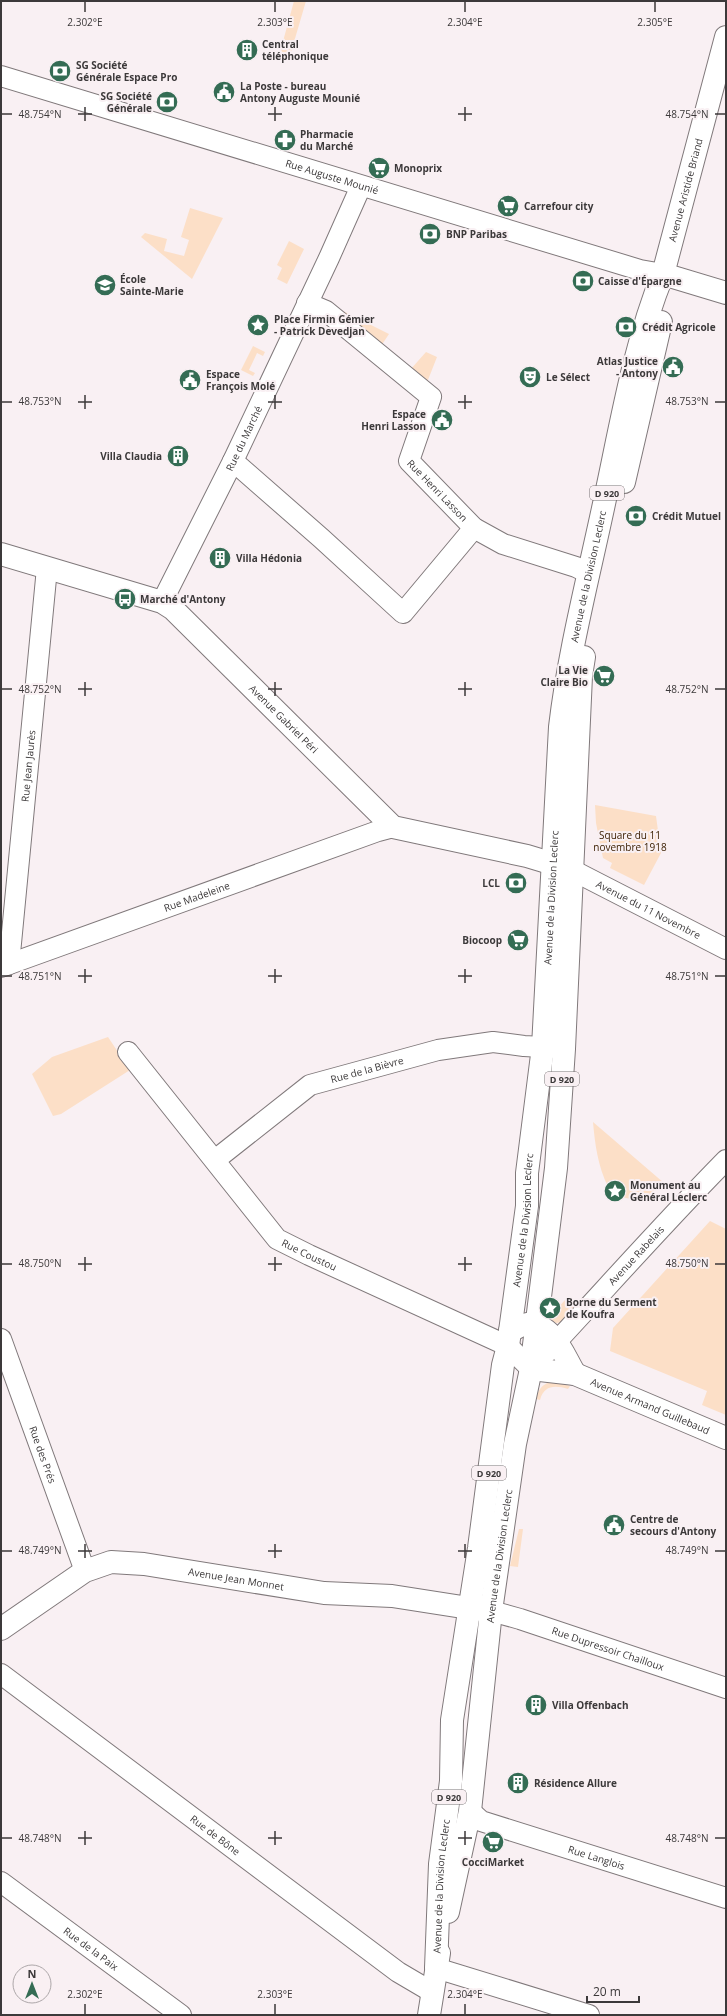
<svg xmlns="http://www.w3.org/2000/svg" width="727" height="2016" font-family="'Open Sans',sans-serif">
<style>
.green{fill:#fcdfc7}
.lines{fill:none;stroke-linecap:round;stroke-linejoin:round}
.street-casing{stroke:#80797b;stroke-width:22}
.secondary-casing{stroke:#80797b;stroke-width:24}
.primary-casing{stroke:#80797b;stroke-width:24}
.street{stroke:#fff;stroke-width:20}
.secondary{stroke:#fff;stroke-width:22}
.primary{stroke:#fff;stroke-width:22}
.ticks{fill:none;stroke:#3c393a;stroke-width:1.5}
.labels{text-anchor:middle;dominant-baseline:central;stroke-width:4;stroke-linejoin:round;paint-order:stroke}
.shield{fill:#f9f0f3;stroke:#757072;stroke-width:1}
.shield-label{font-size:9px;font-weight:bold;fill:#3c393a}
.poi-label{font-size:10px;font-weight:bold;fill:#3c393a;stroke:#f9f0f3;text-anchor:start}
.street-label{font-size:10px;fill:#3c393a;stroke:#f9f0f3}
.park-label{font-size:10px;fill:#3d2104;stroke:#f9f0f3}
.ticks-label{font-size:10px;text-anchor:middle;fill:#3c393a;stroke:#f9f0f3;stroke-width:4;stroke-linejoin:round;paint-order:stroke}
</style>
<rect width="100%" height="100%" fill="#f9f0f3"/>
<path class="green" d="M294,1h12l-17,58 -10,-3z
M190,208l33,10 -31,61 -51,-42 4,-4 22,6 -3,12 20,5 5,-16 -8,-3z
M289,241l15,8 -17,35 -10,-5 5,-11 -5,-3z
M343,311l46,23 -8,12z
M253,346l12,6 -2,4 -6,-3 -8,17 6,3 -2,3 -12,-6z
M426,352l11,5 -11,28 -16,-15z
M595,805l61,11 5,37 -17,32 -34,-17 2,-5 -9,-5 -7,-35z
M108,1037l22,33 -69,44 -8,2 -21,-42 20,-17z
M593,1122l71,61c-16,14 -21,19 -43,14v-4l-10,-9 -3,3c-10,-21 -13,-42 -15,-65z
M710,1221l16,8v186l-24,-10 5,-14 -97,-40 3,-23z
M565,1300l11,10 -12,12 -8,1 -7,-5z
M554,1381l16,5 -2,3c-13,-4 -24,-4 -28,11l-4,-1c2,-10 7,-16 18,-18z
M519,1529h4l-5,38 -8,-1z"/>
<g class="lines">
<g class="street-casing">
<g id="street">
<path id="s1" d="M1,76l639,194 23,4"/>
<path id="s2" d="M307,303l19,8 105,86 -22,64 65,67 29,16 73,23 6,3"/>
<path d="M233,461l88,77 82,75 71,-85"/>
<path id="s3" d="M162,602l71,-141 96,-203 32,-72"/>
<path id="s4" d="M572,870l154,79"/>
<path id="s5" d="M9,964l38,-396"/>
<path id="s6" d="M1,967l377,-136 15,-4"/>
<path id="s7" d="M128,1052l149,187 32,16 199,91 23,23c65,-69 128,-141 195,-209"/>
<path id="s8" d="M215,1160l95,-75 128,-35 55,-8 31,4 36,2"/>
<path id="s9" d="M1,1339l84,232"/>
<path id="s10" d="M491,1611l29,8 206,69"/>
<path id="s11" d="M1,1674l397,298 34,20"/>
<path id="s12" d="M470,1811l11,10 245,77"/>
<path id="s13" d="M1,1882l180,133"/>
<path d="M436,1968l153,47"/>
</g>
</g>
<g class="secondary-casing">
<g id="secondary">
<path d="M663,274l63,19"/>
<path id="s14" d="M1,554l161,48 11,7 220,218 134,29 43,13"/>
<path d="M510,1331c5,-2 11,-6 17,-7 26,-1 37,32 48,50"/>
<path id="s15" d="M531,1369l44,5 151,64"/>
<path id="s16" d="M1,1629l84,-58 26,-9 33,2 180,29 68,3 96,15"/>
</g>
</g>
<g class="primary-casing">
<g id="primary">
<path d="M624,482l37,-160"/>
<path id="s17" d="M448,1912l22,-101 21,-200 24,-167 16,-75 25,-201 8,-119 17,-373 3,-19"/>
<path id="s18" d="M436,1968l4,-104 11,-83 1,-61 27,-172 24,-183 5,-19 19,-140v-33l16,-126 17,-320c9,-77 29,-152 45,-228 16,-74 29,-154 58,-225l63,-237"/>
<path d="M429,2015l10,-62"/>
</g>
</g>
<use href="#street" class="street"/>
<use href="#secondary" class="secondary"/>
<use href="#primary" class="primary"/>
</g>
<path class="ticks" d="M85,2v10M275,2v10M465,2v10M655,2v10M85,107v14M275,107v14M465,107v14M2,114h10M78,114h14M268,114h14M458,114h14M715,114h10M85,395v14M275,395v14M465,395v14M2,402h10M78,402h14M268,402h14M458,402h14M715,402h10M85,682v14M275,682v14M465,682v14M2,689h10M78,689h14M268,689h14M458,689h14M715,689h10M85,969v14M275,969v14M465,969v14M2,976h10M78,976h14M268,976h14M458,976h14M715,976h10M85,1257v14M275,1257v14M465,1257v14M2,1264h10M78,1264h14M268,1264h14M458,1264h14M715,1264h10M85,1544v14M275,1544v14M465,1544v14M2,1551h10M78,1551h14M268,1551h14M458,1551h14M715,1551h10M85,1831v14M275,1831v14M465,1831v14M2,1838h10M78,1838h14M268,1838h14M458,1838h14M715,1838h10M85,2004v10M275,2004v10M465,2004v10"/>
<defs>
<g id="building-disc" transform="scale(1.15)"><circle r="9.5" fill="#346c54" stroke="#f9f0f3"/><path d="M-4-6H4V6H1V3H-1V6H-4ZM-2.5-4.3h1.7v1.8h-1.7ZM.8-4.3h1.7v1.8H.8ZM-2.5-1h1.7V.8h-1.7ZM.8-1h1.7V.8H.8Z" fill="#fff"/></g>
<g id="bank-disc" transform="scale(1.15)"><circle r="9.5" fill="#346c54" stroke="#f9f0f3"/><path d="M-6-4H6V4H-6ZM0-2.3a2.3 2.3 0 1 0 0 4.6a2.3 2.3 0 1 0 0-4.6Z" fill="#fff"/></g>
<g id="civic-disc" transform="scale(1.15)"><circle r="9.5" fill="#346c54" stroke="#f9f0f3"/><path d="M-.6-6.5H3V-4.5H.6V-3L4-1V1h2V6H-6V1h2V-1L-.6-3ZM-1.2 2.5V6h2.4V2.5Z" fill="#fff"/></g>
<g id="pharmacy-disc" transform="scale(1.15)"><circle r="9.5" fill="#346c54" stroke="#f9f0f3"/><path d="M-2-6h4v4h4v4h-4v4h-4v-4h-4v-4h4Z" fill="#fff"/></g>
<g id="supermarket-disc" transform="scale(1.15)"><circle r="9.5" fill="#346c54" stroke="#f9f0f3"/><path d="M-6-5.5h2.5l.6 2H6L4.5 2H-2.5L-4.4-4H-6ZM-1.5 3.2a1.3 1.3 0 1 0 .1 0ZM3 3.2a1.3 1.3 0 1 0 .1 0Z" fill="#fff"/></g>
<g id="school-disc" transform="scale(1.15)"><circle r="9.5" fill="#346c54" stroke="#f9f0f3"/><path d="M0-5L7-2L0 1L-7-2ZM-4 1L0 2.5L4 1V4Q0 6-4 4Z" fill="#fff"/></g>
<g id="sight-disc" transform="scale(1.15)"><circle r="9.5" fill="#346c54" stroke="#f9f0f3"/><path d="M0-6L1.8-2.2L6-1.7L2.9 1.2L3.7 5.4L0 3.3L-3.7 5.4L-2.9 1.2L-6-1.7L-1.8-2.2Z" fill="#fff"/></g>
<g id="theatre-disc" transform="scale(1.15)"><circle r="9.5" fill="#346c54" stroke="#f9f0f3"/><path d="M-5-5.5Q0-4 5-5.5V0Q5 5 0 6Q-5 5-5 0ZM-3.3-2.5H-1v1.5H-3.3ZM1-2.5H3.3v1.5H1ZM-2.8 1Q0 5.5 2.8 1Z" fill="#fff"/></g>
<g id="bus-disc" transform="scale(1.15)"><circle r="9.5" fill="#346c54" stroke="#f9f0f3"/><path d="M-5-6H5V4H4V6H2V4H-2V6H-4V4H-5ZM-3.5-4V0h7V-4ZM-3.5 1.2v1.5H-2V1.2ZM2 1.2v1.5H3.5V1.2Z" fill="#fff"/></g>
</defs>
<g fill-rule="evenodd">
<use href="#building-disc" x="247" y="50"/>
<use href="#bank-disc" x="60" y="71"/>
<use href="#civic-disc" x="224" y="92"/>
<use href="#bank-disc" x="167" y="102"/>
<use href="#pharmacy-disc" x="285" y="140"/>
<use href="#supermarket-disc" x="379" y="168"/>
<use href="#supermarket-disc" x="508" y="206"/>
<use href="#bank-disc" x="430" y="234"/>
<use href="#bank-disc" x="583" y="281"/>
<use href="#school-disc" x="105" y="285"/>
<use href="#sight-disc" x="258" y="325"/>
<use href="#bank-disc" x="626" y="327"/>
<use href="#civic-disc" x="673" y="367"/>
<use href="#theatre-disc" x="530" y="377"/>
<use href="#civic-disc" x="190" y="380"/>
<use href="#civic-disc" x="442" y="420"/>
<use href="#building-disc" x="178" y="456"/>
<use href="#bank-disc" x="636" y="516"/>
<use href="#building-disc" x="220" y="558"/>
<use href="#bus-disc" x="125" y="599"/>
<use href="#supermarket-disc" x="604" y="676"/>
<use href="#bank-disc" x="516" y="883"/>
<use href="#supermarket-disc" x="518" y="940"/>
<use href="#sight-disc" x="615" y="1191"/>
<use href="#sight-disc" x="550" y="1308"/>
<use href="#civic-disc" x="614" y="1525"/>
<use href="#building-disc" x="536" y="1705"/>
<use href="#building-disc" x="518" y="1783"/>
<use href="#supermarket-disc" x="493" y="1842"/>
</g>
<g class="labels">
<g class="shield">
<rect x="590" y="486" width="34" height="14" rx="3"/>
<rect x="545" y="1072" width="34" height="14" rx="3"/>
<rect x="472" y="1466" width="34" height="14" rx="3"/>
<rect x="432" y="1790" width="34" height="14" rx="3"/>
</g>
<g class="shield-label">
<text x="607" y="493">D 920</text>
<text x="562" y="1079">D 920</text>
<text x="489" y="1473">D 920</text>
<text x="449" y="1797">D 920</text>
</g>
<g class="poi-label">
<text x="262" y="44">Central<tspan x="262" dy="12">téléphonique</tspan></text>
<text x="76" y="65">SG Société<tspan x="76" dy="12">Générale Espace Pro</tspan></text>
<text x="240" y="86">La Poste - bureau<tspan x="240" dy="12">Antony Auguste Mounié</tspan></text>
<text x="152" y="96" text-anchor="end">SG Société<tspan x="152" dy="12">Générale</tspan></text>
<text x="300" y="134">Pharmacie<tspan x="300" dy="12">du Marché</tspan></text>
<text x="394" y="168">Monoprix</text>
<text x="524" y="206">Carrefour city</text>
<text x="446" y="234">BNP Paribas</text>
<text x="120" y="279">École<tspan x="120" dy="12">Sainte-Marie</tspan></text>
<text x="598" y="281">Caisse d'Épargne</text>
<text x="274" y="319">Place Firmin Gémier<tspan x="274" dy="12">- Patrick Devedjan</tspan></text>
<text x="642" y="327">Crédit Agricole</text>
<text x="658" y="361" text-anchor="end">Atlas Justice<tspan x="658" dy="12">- Antony</tspan></text>
<text x="206" y="374">Espace<tspan x="206" dy="12">François Molé</tspan></text>
<text x="546" y="377">Le Sélect</text>
<text x="426" y="414" text-anchor="end">Espace<tspan x="426" dy="12">Henri Lasson</tspan></text>
<text x="162" y="456" text-anchor="end">Villa Claudia</text>
<text x="652" y="516">Crédit Mutuel</text>
<text x="236" y="558">Villa Hédonia</text>
<text x="140" y="599">Marché d'Antony</text>
<text x="588" y="670" text-anchor="end">La Vie<tspan x="588" dy="12">Claire Bio</tspan></text>
<text x="500" y="883" text-anchor="end">LCL</text>
<text x="502" y="940" text-anchor="end">Biocoop</text>
<text x="630" y="1185">Monument au<tspan x="630" dy="12">Général Leclerc</tspan></text>
<text x="566" y="1302">Borne du Serment<tspan x="566" dy="12">de Koufra</tspan></text>
<text x="630" y="1519">Centre de<tspan x="630" dy="12">secours d'Antony</tspan></text>
<text x="552" y="1705">Villa Offenbach</text>
<text x="534" y="1783">Résidence Allure</text>
<text x="493" y="1862" text-anchor="middle">CocciMarket</text>
</g>
<g class="street-label">
<text stroke="none"><textPath href="#s1" startOffset="346">Rue Auguste Mounié</textPath></text>
<text stroke="none"><textPath href="#s18" startOffset="1801">Avenue Aristide Briand</textPath></text>
<text stroke="none"><textPath href="#s3" startOffset="183">Rue du Marché</textPath></text>
<text stroke="none"><textPath href="#s2" startOffset="265">Rue Henri Lasson</textPath></text>
<text stroke="none"><textPath href="#s18" startOffset="1402">Avenue de la Division Leclerc</textPath></text>
<text stroke="none"><textPath href="#s14" startOffset="337">Avenue Gabriel Péri</textPath></text>
<text stroke="none"><textPath href="#s5" startOffset="199">Rue Jean Jaurès</textPath></text>
<text stroke="none"><textPath href="#s6" startOffset="208">Rue Madeleine</textPath></text>
<text stroke="none"><textPath href="#s18" startOffset="1078">Avenue de la Division Leclerc</textPath></text>
<text stroke="none"><textPath href="#s4" startOffset="86">Avenue du 11 Novembre</textPath></text>
<text stroke="none"><textPath href="#s8" startOffset="180">Rue de la Bièvre</textPath></text>
<text stroke="none"><textPath href="#s18" startOffset="754">Avenue de la Division Leclerc</textPath></text>
<text stroke="none"><textPath href="#s7" startOffset="275">Rue Coustou</textPath></text>
<text stroke="none"><textPath href="#s7" startOffset="681">Avenue Rabelais</textPath></text>
<text stroke="none"><textPath href="#s15" startOffset="126">Avenue Armand Guillebaud</textPath></text>
<text stroke="none"><textPath href="#s9" startOffset="123">Rue des Prés</textPath></text>
<text stroke="none"><textPath href="#s17" startOffset="360">Avenue de la Division Leclerc</textPath></text>
<text stroke="none"><textPath href="#s16" startOffset="256">Avenue Jean Monnet</textPath></text>
<text stroke="none"><textPath href="#s10" startOffset="123">Rue Dupressoir Chailloux</textPath></text>
<text stroke="none"><textPath href="#s11" startOffset="268">Rue de Bône</textPath></text>
<text stroke="none"><textPath href="#s12" startOffset="136">Rue Langlois</textPath></text>
<text stroke="none"><textPath href="#s18" startOffset="82">Avenue de la Division Leclerc</textPath></text>
<text stroke="none"><textPath href="#s13" startOffset="112">Rue de la Paix</textPath></text>
</g>
<g class="park-label">
<text x="630" y="835">Square du 11<tspan x="630" dy="12">novembre 1918</tspan></text>
</g>
</g>
<g class="ticks-label">
<text x="85" y="26">2.302°E</text>
<text x="275" y="26">2.303°E</text>
<text x="465" y="26">2.304°E</text>
<text x="655" y="26">2.305°E</text>
<text x="40" y="118">48.754°N</text>
<text x="687" y="118">48.754°N</text>
<text x="40" y="405">48.753°N</text>
<text x="687" y="405">48.753°N</text>
<text x="40" y="693">48.752°N</text>
<text x="687" y="693">48.752°N</text>
<text x="40" y="980">48.751°N</text>
<text x="687" y="980">48.751°N</text>
<text x="40" y="1267">48.750°N</text>
<text x="687" y="1267">48.750°N</text>
<text x="40" y="1554">48.749°N</text>
<text x="687" y="1554">48.749°N</text>
<text x="40" y="1842">48.748°N</text>
<text x="687" y="1842">48.748°N</text>
<text x="85" y="1998">2.302°E</text>
<text x="275" y="1998">2.303°E</text>
<text x="465" y="1998">2.304°E</text>
</g>
<rect width="727" height="2016" fill="none" stroke="#3c393a" stroke-width="4"/>
<g transform="translate(32 1984)"><circle r="19" fill="#f9f0f3" stroke="#ada7a9"/>
<path d="M0-3L7 15L0 10L-7 15Z" fill="#346c54"/>
<text y="-6" font-size="11" font-weight="bold" text-anchor="middle" fill="#3c393a">N</text>
</g>
<path d="M587 1996v6h52v-6" fill="none" stroke="#3c393a" stroke-width="2"/>
<text x="593" y="1996" font-size="12" fill="#3c393a" stroke="#f9f0f3" stroke-width="3" paint-order="stroke">20 m</text>
</svg>
